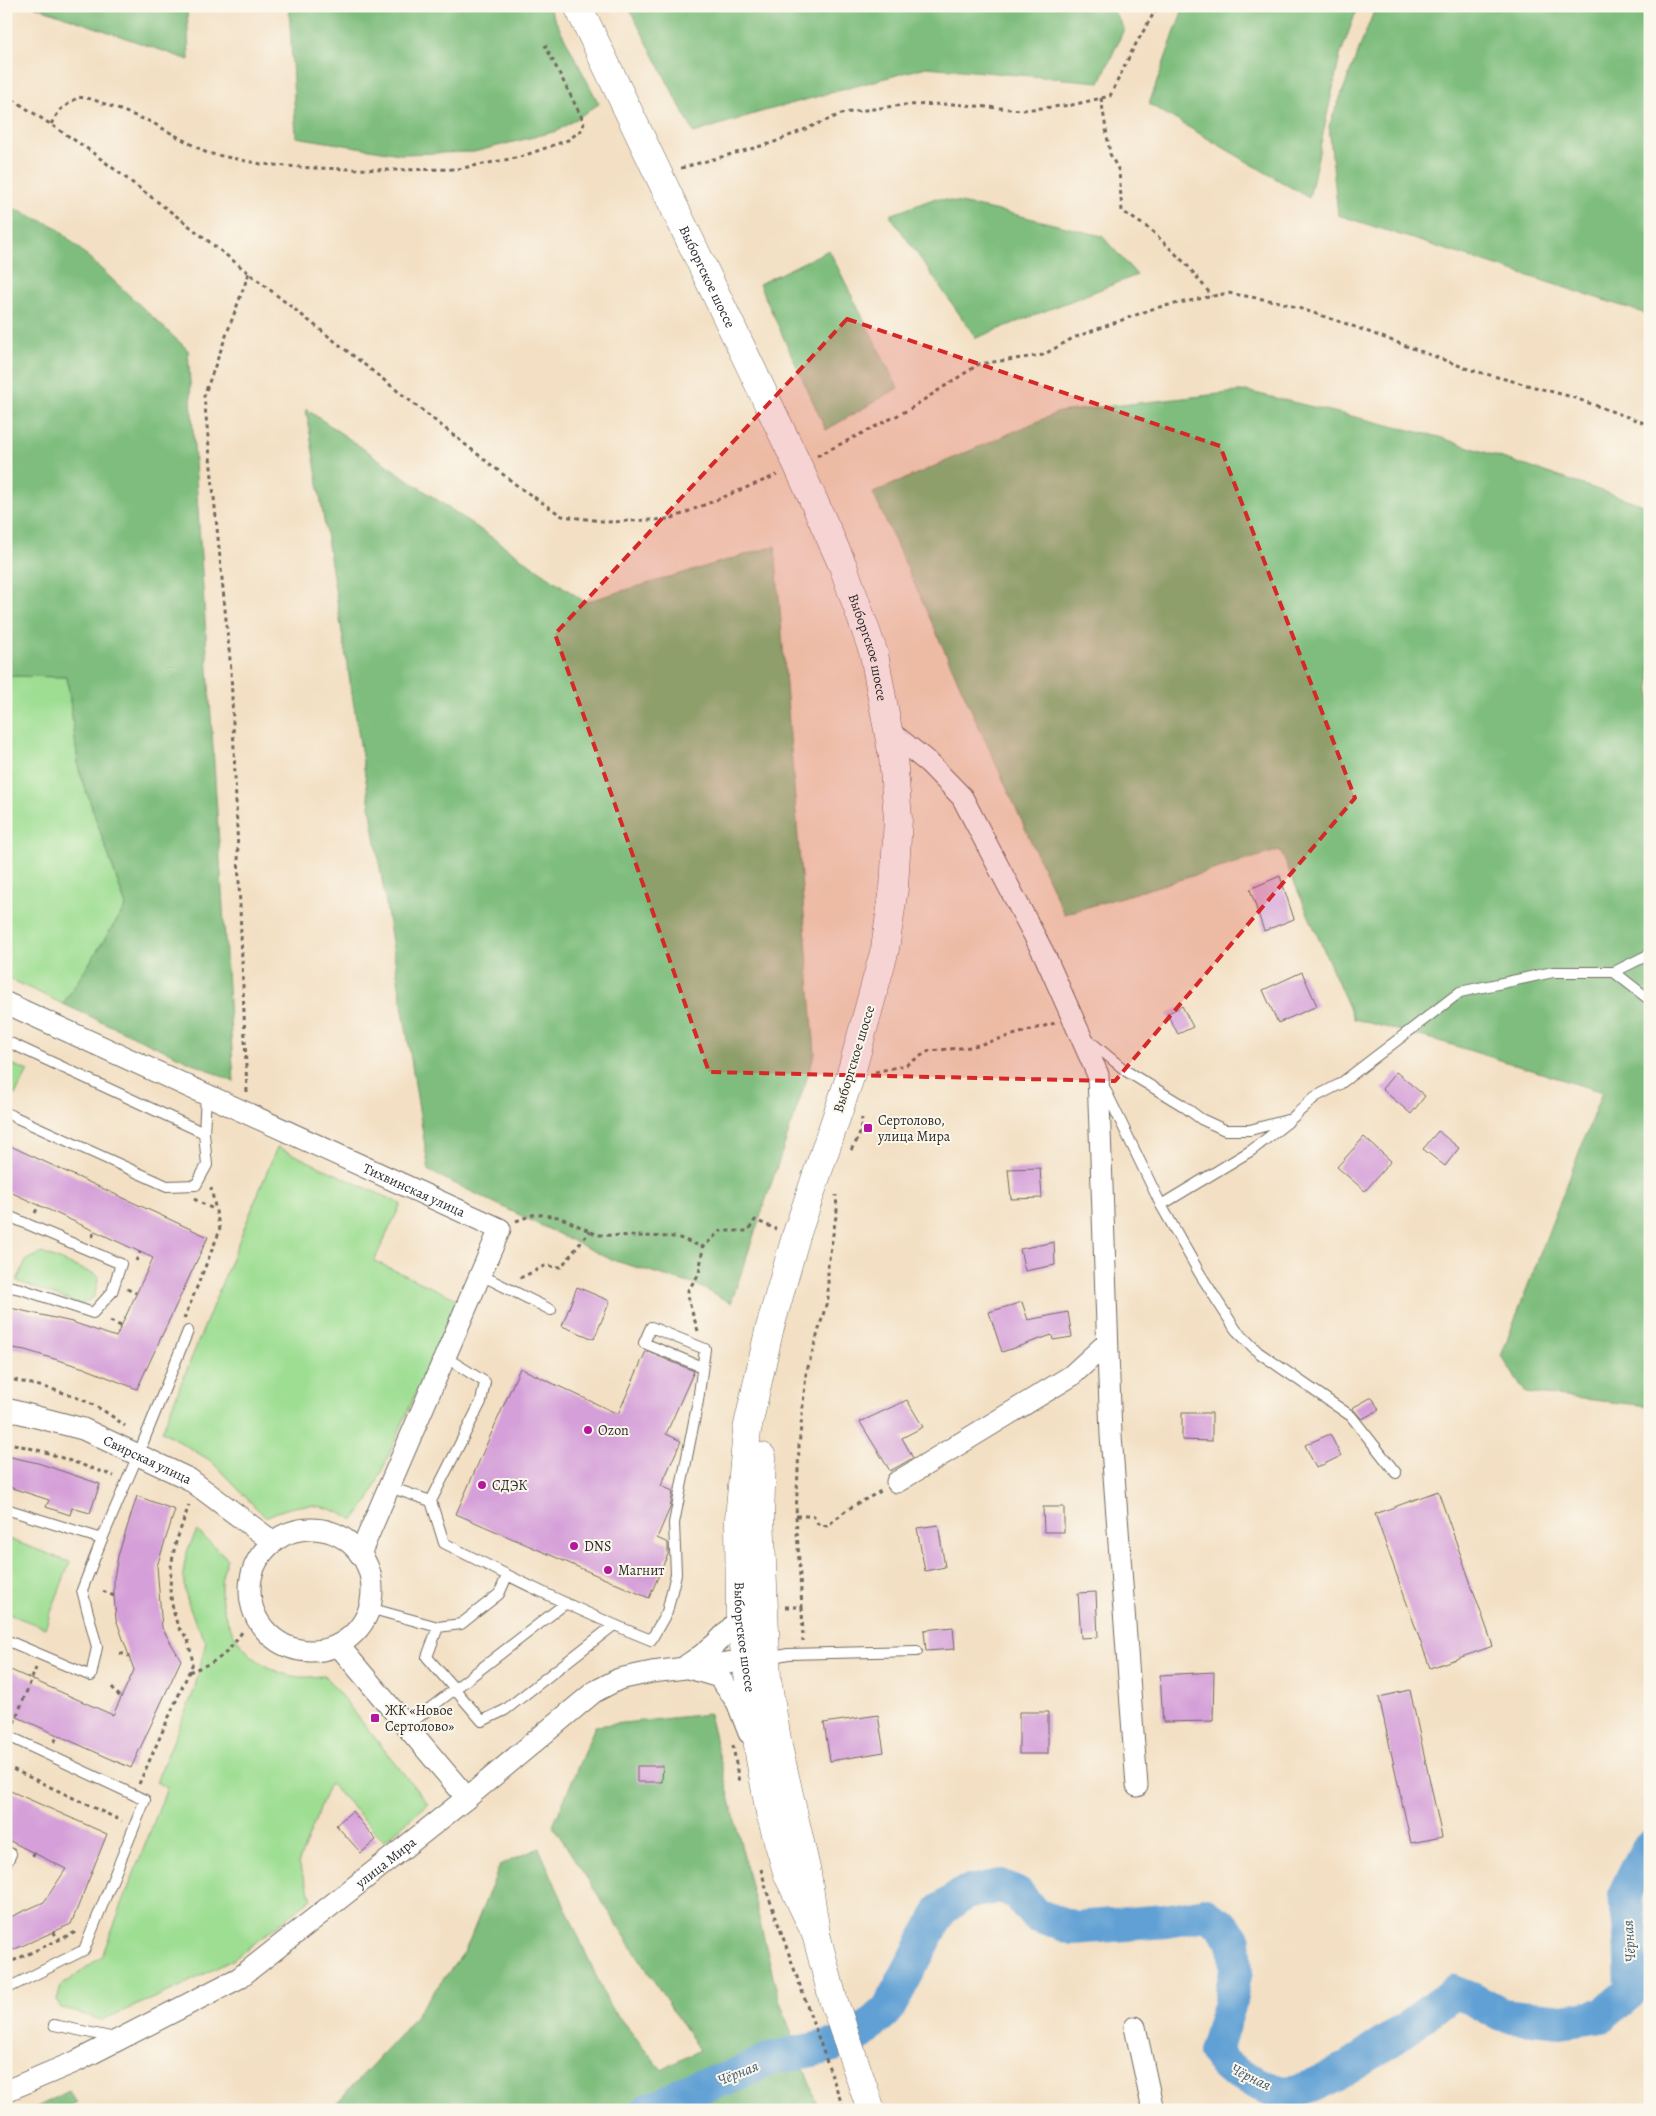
<svg xmlns="http://www.w3.org/2000/svg" width="1656" height="2116" font-family="Alegreya,serif">
<style>
.green{fill:#9ede93;stroke:#64845f}
.forest{fill:#7ebd7d;stroke:#547454}
.lines{fill:none;stroke-linecap:round;stroke-linejoin:round}
.river{stroke:#61a0d4;stroke-width:34}
.building{fill:#d5a0d9}
.lane-casing{stroke:#716a61;stroke-width:12}
.street-casing{stroke:#716a61;stroke-width:23}
.primary-casing{stroke:#716a61;stroke-width:29}
.path{stroke:#716a61;stroke-width:3;stroke-dasharray:4 4;stroke-linecap:butt}
.lane{stroke:#fff;stroke-width:10}
.street{stroke:#fff;stroke-width:21}
.primary{stroke:#fff;stroke-width:28}
.marked{fill:#d62828;fill-opacity:0.2;stroke:#d62828;stroke-width:4;stroke-dasharray:10 6;stroke-linejoin:round}
.poi-dot{fill:#b5179e;stroke:#fbf7ec;stroke-width:2}
.labels{text-anchor:middle;dominant-baseline:central;stroke-width:4;stroke-linejoin:round;paint-order:stroke}
.street-label{font-size:14px;fill:#2b2b2b;stroke:#fbf7ec}
.poi-label{font-size:14px;fill:#2b2b2b;stroke:#fbf7ec;text-anchor:start}
.water-label{font-size:15px;font-style:italic;fill:#415a6f;stroke:#fbf7ec}
</style>
<rect width="100%" height="100%" fill="#fbf7ec"/>
<filter id="ink" filterUnits="userSpaceOnUse"><feTurbulence type="fractalNoise" baseFrequency=".02" numOctaves="2"/><feDisplacementMap in="SourceGraphic" scale="10" xChannelSelector="R" yChannelSelector="G"/><feConvolveMatrix kernelMatrix="1 2 1 2 8 2 1 2 1" color-interpolation-filters="sRGB"/></filter>
<filter id="wash" filterUnits="userSpaceOnUse"><feTurbulence type="fractalNoise" baseFrequency=".0096" numOctaves="4" result="noise"/><feDisplacementMap in="SourceGraphic" scale="20" xChannelSelector="R" yChannelSelector="G"/><feGaussianBlur stdDeviation="1.12" result="paint"/><feColorMatrix in="noise" values="0 0 0 0 0 0 0 0 0 0 0 0 0 0 0 0 0 1.4 0 .05"/><feComposite in="paint" operator="in"/></filter>
<g filter="url(#wash)">
<rect width="100%" height="100%" fill="#f3e0c4"/>
<path class="green" d="M6,676l61,1 12,93 47,136 -63,98 -57,-27z
M6,1062l22,9 -13,24 -9,-4z
M277,1147l124,57 -27,57 83,38 -88,201 -15,20c-35,-19 -52,-19 -89,-3l-54,-56 -49,-30z
M42,1253l57,23 -5,21 -13,8 -64,-24 9,-21z
M197,1531l30,27c-2,9 -6,18 -6,27 -2,45 32,86 77,92 9,1 19,-1 27,-1l103,128 -44,37 -54,-58 -32,81 14,34 -78,61 -57,29 -75,32 -41,-12 -4,-7 4,-15 41,-30 65,-168 -11,-6 38,-91 12,-50c-15,-25 -28,-55 -20,-85 2,-8 7,-17 11,-25z
M6,1538l64,24 -25,66 -39,-15z"/>
<path class="forest" d="M34,6h153l2,54z
M289,6h259l51,98 -42,27 -83,21 -74,2 -104,-17z
M628,6h483l13,23 -24,53 -174,-15 -169,46 -63,20z
M1184,6h174l-18,50 -31,142 -160,-94z
M1376,6h274v309l-312,-100 -9,-89z
M936,198l77,16 89,22 35,39 -161,63 -86,-123z
M6,205l50,22 132,123 46,732 -171,-78 63,-98 -47,-136 -12,-93 -61,-1z
M829,250l69,138 -72,42 -67,-146z
M1246,391l193,46 211,70v899l-124,-13 -25,-37 101,-264 -156,-49 -92,-24 -74,-169 -216,64 -191,-421 186,-81z
M306,409l279,193 190,-56 40,508 -84,249 -32,-17 -87,-26 -183,-89z
M709,1714l69,282 41,114h-489l71,-76 64,-83 35,-86 39,-17 70,157 53,65 37,-20 -146,-224 42,-100z
M69,2091l8,12 -14,7h-32z"/>
<g class="lines">
<path class="river" d="M856,2038l32,-29 53,-99 24,-17 36,-7 16,7 18,22 39,13 92,-7 39,-7 15,9 14,17 2,30 -7,36 -14,45c4,5 7,11 12,15 9,9 42,24 55,26 39,6 139,-75 172,-100l18,7 30,16 59,6 42,-6 29,-24 -2,-58 -5,-40 21,-42 4,-4
M648,2110l15,-5 27,-16 37,-10 46,-21 58,-12"/>
</g>
<g id="blocks">
<path class="building" d="M1280,876l14,43 -30,12 -14,-42z
M1302,972l15,34 -39,17 -15,-33z
M1182,1006l11,21 -15,7 -11,-20z
M1396,1072l29,24 -14,18 -29,-25z
M1438,1131l21,17 -14,18 -22,-17z
M1364,1137l27,24 -26,30 -28,-24z
M6,1144l202,93 -71,152 -53,-21 -59,-18 -19,-3v-40l66,15 44,15 37,-79 -147,-68z
M1040,1168l2,30 -31,1 -3,-30z
M1054,1242l1,23 -30,6 -5,-22z
M577,1287l33,14 -16,38 -32,-13z
M1022,1302l6,18 40,-8 4,25 -19,3 -1,-5 -50,17 -13,-40z
M646,1351l48,20 -28,63 15,7 -20,45 12,5 -3,17 -13,30 11,5v11l-19,44 -193,-84 64,-146 98,46z
M1372,1397l7,13 -17,9 -10,-11z
M907,1400l16,27 -21,11 11,20 -23,13 -30,-49z
M1182,1413h30v28l-30,-1z
M1330,1434l11,22 -25,12 -11,-23z
M6,1456l32,7 62,21 -10,29 -18,-5 -2,7 -24,-8 3,-7 -43,-14z
M1438,1491l55,155 -63,22 -55,-154z
M137,1496l38,14 -18,56 5,62 19,32 -50,108 -125,-56v-44l107,47 21,-45 -18,-51 -2,-23v-18l4,-22z
M1043,1507h21v25h-20z
M938,1525l7,42 -20,4 -8,-43z
M1096,1592l2,45 -17,1 -3,-45z
M953,1627l2,22 -29,2 -2,-21z
M1214,1672l-1,49 -50,1 -3,-47z
M1410,1690l32,147 -31,6 -32,-146z
M1019,1712h29v42h-29z
M878,1715l6,37 -54,9 -6,-38z
M637,1766h26l-1,16h-25z
M6,1789l101,45 -36,90 -65,29v-34l38,-17 22,-33 -60,-30z
M352,1811l24,29 -15,13 -25,-28z"/>
</g>
</g>
<g filter="url(#ink)">
<use href="#blocks" fill-opacity="0" stroke="#716a61" stroke-width="1"/>
<g class="lines">
<g class="lane-casing">
<path id="lane" d="M1614,972l36,28
M1085,1037l41,34 56,34 19,14 24,11h25l41,-11 24,-22 25,-13 120,-92 93,-20h61l36,-18
M6,1041l198,92
M1104,1087l57,118 39,69 36,56 22,22 93,64 45,57
M6,1113l161,73 29,-1 11,-20 -3,-32 2,-37
M1161,1205l91,-55 36,-28
M6,1215l115,49 -9,28 -19,21 -72,-24 -15,-3
M481,1275l70,35
M138,1455l50,-124
M389,1487l42,14 50,-99 4,-20 -40,-25
M431,1501l13,42c68,35 136,69 207,97l16,-28 9,-38 -2,-51 24,-122 7,-52 -54,-22 -7,16 58,24
M6,1509l96,30 -20,51 15,57 -6,29 -85,-36
M102,1539l36,-84
M369,1608l69,19 23,-3 38,-30 8,-18
M438,1627l-11,30 55,64 23,-11 109,-85
M768,1658l20,-4 129,-3
M407,1726l159,-123
M6,1735l139,65 -61,150 -78,39
M6,1851l5,3 -5,10
M54,2025l61,13"/>
</g>
<g class="street-casing">
<g id="street">
<path d="M889,731l40,32 33,34 83,159 53,119 13,360 26,351"/>
<path id="s1" d="M6,1003l494,226 -140,325"/>
<path id="s2" d="M6,1409l77,20 106,50 84,63"/>
<path d="M897,1482l174,-106 36,-33"/>
<circle cx="311" cy="1590" r="61"/>
<path d="M338,1645l129,153"/>
<path d="M687,1665c21,-13 37,-27 53,-48"/>
<path d="M692,1669l27,8 18,25 12,31"/>
<path d="M1135,2027l18,83"/>
<path id="s3" d="M6,2091l71,-30 162,-83 228,-180 127,-106 25,-13 33,-7 108,-13"/>
</g>
</g>
<g class="primary-casing">
<g id="primary">
<path id="s4" d="M578,6l220,460 45,100 31,88 19,103 5,62 -4,69 -9,61 -35,128 -54,159 -27,95 -22,99 -8,89 1,98 20,142 10,54 18,62 28,59"/>
<path d="M762,1457l-2,59 7,163 11,67 29,127 9,61 17,65 38,111"/>
</g>
</g>
<path class="path" d="M6,95l79,52 98,74 336,266 43,29 47,6 61,-3 107,-44
M1101,98l9,56 9,17 3,40 29,19 36,35 25,31
M51,124l9,-14 18,-13 14,2 59,23 56,31 54,11 51,4 78,2 68,-1 62,-12 48,-17 15,-11 1,-7 -39,-77
M681,168l91,-25 72,-30 58,-8 51,-1 69,6 50,-5 38,-9 23,-47 25,-43
M817,456l91,-46 71,-46 64,-9 30,-17 82,-30 73,-15 52,9 67,22 124,46 101,27 78,28
M875,1072l31,-7 23,-14 42,-4 84,-24
M247,1092l-16,-422 -27,-274 45,-123
M851,1150l8,-13 3,-19
M194,1199l21,11
M35,1213l4,-8
M516,1221l19,-7 24,3 39,18 79,2 26,10 17,-16h28l7,-11 21,9
M92,1237l3,-6
M136,1261l4,-9
M520,1278l25,-12 16,1 29,-36
M127,1289l9,4
M184,1319l36,-89 -9,-42
M110,1321l11,5
M698,1331l-9,-29 -1,-12 11,-16 4,-27
M6,1378c46,11 81,17 119,48
M6,1442l39,10 69,24
M796,1516h17l5,8 9,2 21,-17 33,-18
M103,1591l11,5
M785,1607h17l-6,-91 3,-70 7,-72 22,-76v-33l9,-55 -1,-15
M802,1607l1,34
M120,1653l9,3
M189,1672c28,-11 36,-14 53,-40
M112,1687l9,11
M14,1723l22,-55
M54,1742l5,-7
M733,1745l6,38
M6,1766l116,55
M139,1784l54,-121 -5,-24 -10,-12 -5,-17 -3,-20 1,-23 4,-22 14,-40
M33,1856l1,-3
M761,1869l6,23 77,218
M53,1932l7,7
M6,1964l70,-32"/>
<use href="#lane" class="lane"/>
<use href="#street" class="street"/>
<use href="#primary" class="primary"/>
</g>
</g>
<path class="marked" d="M847,319l373,127 135,352 -240,283 -406,-9 -154,-438z"/>
<g class="poi-dot">
<rect x="863" y="1123" width="10" height="10" rx="2.5"/>
<circle cx="588" cy="1430" r="5"/>
<circle cx="482" cy="1485" r="5"/>
<circle cx="574" cy="1546" r="5"/>
<circle cx="608" cy="1570" r="5"/>
<rect x="370" y="1713" width="10" height="10" rx="2.5"/>
</g>
<g class="labels">
<g class="street-label">
<text stroke="none"><textPath href="#s4" startOffset="300">Выборгское шоссе</textPath></text>
<text stroke="none"><textPath href="#s4" startOffset="705">Выборгское шоссе</textPath></text>
<text transform="translate(854 1059) rotate(-73)">Выборгское шоссе</text>
<text stroke="none"><textPath href="#s1" startOffset="449">Тихвинская улица</textPath></text>
<text stroke="none"><textPath href="#s2" startOffset="151">Свирская улица</textPath></text>
<text stroke="none"><textPath href="#s4" startOffset="1719">Выборгское шоссе</textPath></text>
<text stroke="none"><textPath href="#s3" startOffset="446">улица Мира</textPath></text>
</g>
<g class="poi-label">
<text x="878" y="1120">Сертолово,<tspan x="878" dy="16">улица Мира</tspan></text>
<text x="598" y="1430">Ozon</text>
<text x="492" y="1485">СДЭК</text>
<text x="584" y="1546">DNS</text>
<text x="618" y="1570">Магнит</text>
<text x="385" y="1710">ЖК «Новое<tspan x="385" dy="16">Сертолово»</tspan></text>
</g>
<g class="water-label">
<text transform="translate(1629 1941) rotate(-94)">Чёрная</text>
<text transform="translate(738 2073) rotate(-22)">Чёрная</text>
<text transform="translate(1251 2077) rotate(26)">Чёрная</text>
</g>
</g>
<rect width="1656" height="2116" fill="none" stroke="#fbf7ec" stroke-width="25"/>
</svg>
